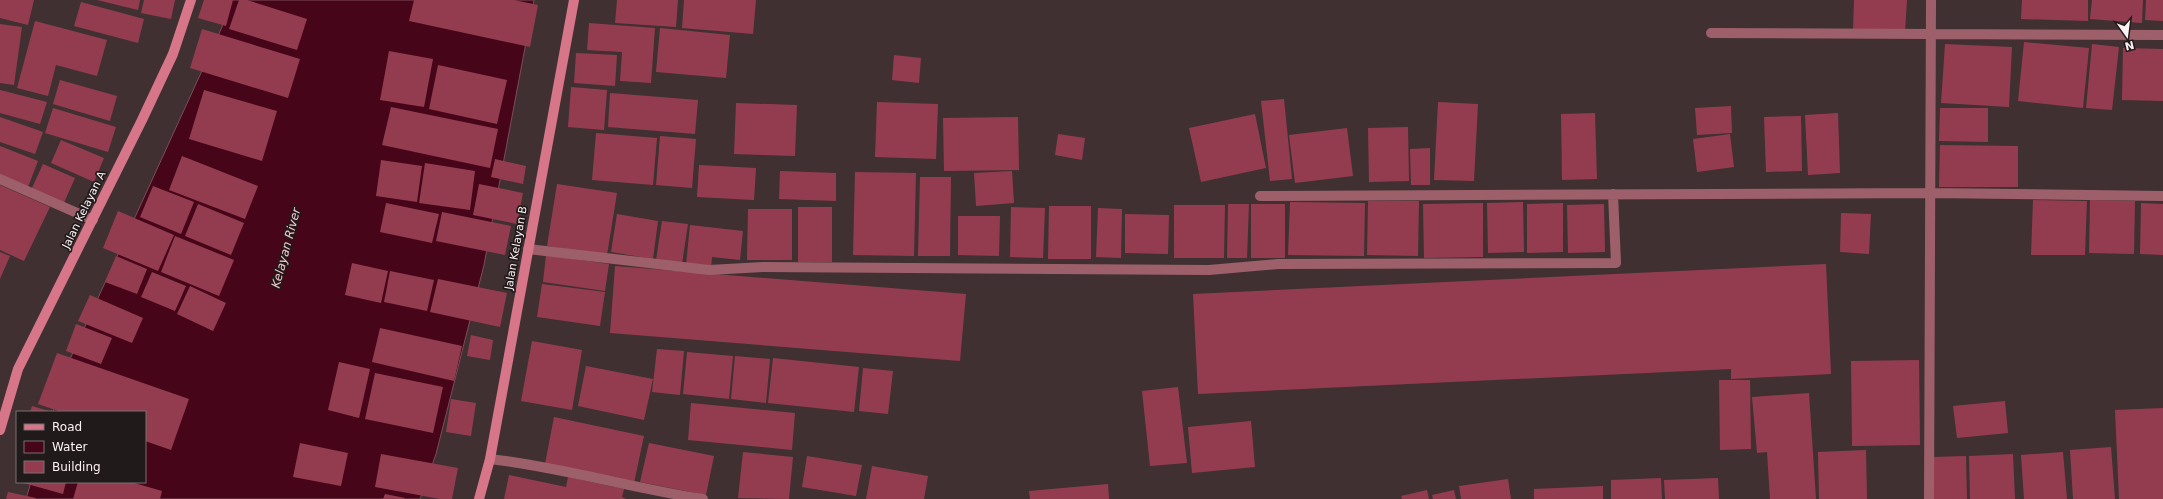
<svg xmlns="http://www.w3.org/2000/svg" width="2163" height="499" font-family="'DejaVu Sans',sans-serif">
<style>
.water{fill:#47051a;stroke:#7d4c5b}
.building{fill:#943c4f}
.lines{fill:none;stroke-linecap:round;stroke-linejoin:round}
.street{stroke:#9d606a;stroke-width:10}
.secondary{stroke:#d77688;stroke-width:10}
.labels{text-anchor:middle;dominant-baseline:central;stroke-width:3.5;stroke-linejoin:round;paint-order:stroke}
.street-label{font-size:11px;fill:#fcf1f3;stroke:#211a1b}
.water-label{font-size:12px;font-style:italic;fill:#fac6cd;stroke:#211a1b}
</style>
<rect width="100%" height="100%" fill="#403032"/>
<path class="water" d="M227,0h307l-50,265 -48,189 -16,45h-394l5,-17h114v-70h-92l18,-55 151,-330z"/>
<path class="building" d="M0,0h34l-6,25 -28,-7z
M97,0h43l-2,10z
M144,0h31l-4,19 -30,-6z
M204,0h29l-7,26 -28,-8z
M239,0h8l60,19 -10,31 -68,-21z
M414,0h100l24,5 -8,42 -121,-26z
M617,0h61l-2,27 -61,-4z
M684,0h72l-3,34 -71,-6z
M1854,0h53l-2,33 -52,-2z
M2022,0h66v21l-67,-2z
M2092,0h51l-1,23 -52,-4z
M2146,0h17v21l-18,-1z
M81,2l63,17 -6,24 -64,-17z
M35,21l72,19 -10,36 -41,-11 -8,31 -31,-8z
M589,23l66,5 -4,55 -31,-2 2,-29 -35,-2z
M0,24l22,3 -8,58 -14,-2z
M660,28l70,7 -4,43 -70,-6z
M202,29l98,30 -12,39 -98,-30z
M2024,42l65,6 -6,60 -65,-7z
M1945,44l67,3 -3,60 -68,-4z
M2092,44l27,3 -7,63 -26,-2z
M2123,48l40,1v52l-41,-1z
M389,51l44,8 -9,48 -44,-7z
M576,53l41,2 -2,31 -41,-3z
M894,55l27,3 -2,25 -27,-3z
M438,65l69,15 -10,44 -68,-15z
M60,80l57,16 -7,25 -57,-17z
M571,87l36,3 -3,40 -36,-3z
M0,90l47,12 -7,22 -40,-11z
M204,90l73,21 -15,50 -73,-22z
M610,93l88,7 -3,34 -87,-7z
M1284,99l8,80 -22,2 -9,-80z
M877,102l61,2 -2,55 -61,-2z
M1438,102l40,2 -4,77 -40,-1z
M736,103l61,2 -2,51 -61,-2z
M1731,106l1,27 -35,2 -2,-27z
M391,107l107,22 -8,39 -108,-23z
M53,108l63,19 -8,25 -63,-19z
M1940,108h48v34l-49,-1z
M1595,113l2,66 -35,1 -1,-66z
M1838,113l2,60 -32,2 -3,-60z
M1255,114l11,54 -65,14 -12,-54z
M1801,116l1,55 -36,1 -2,-55z
M0,117l43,15 -8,22 -35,-12z
M1018,117l1,53 -75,1 -1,-53z
M1408,127l1,54 -40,1 -1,-54z
M1347,128l6,48 -58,7 -6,-48z
M596,133l61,5 -4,47 -61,-5z
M1058,134l27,4 -3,22 -27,-5z
M1730,134l4,33 -37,5 -4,-33z
M660,136l36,3 -4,49 -36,-3z
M61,140l43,18 -10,24 -43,-19z
M1940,145l78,1v41h-79z
M0,146l38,15 -10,26 -28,-11z
M1430,148v37h-19l-1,-36z
M182,156l76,30 -13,33 -76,-29z
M495,159l31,7 -3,18 -32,-7z
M381,160l41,6 -5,36 -41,-6z
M425,163l50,8 -5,39 -51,-7z
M43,164l32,14 -12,27 -32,-15z
M699,165l57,3 -2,32 -57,-3z
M780,171l56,2v28l-57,-2z
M1012,171l2,32 -38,3 -2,-33z
M855,172l61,1 -2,83 -61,-1z
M920,177h31l-1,79h-32z
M479,184l44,9 -6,31 -44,-9z
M557,184l60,9 -10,62 -60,-9z
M0,185l50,22 -26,54 -24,-11z
M153,186l41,16 -13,32 -41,-17z
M2033,200l54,1 -2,54h-54z
M2090,200l45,1 -1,53 -45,-1z
M1368,201h51l-1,55 -51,-1z
M1290,202l75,1 -1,53 -76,-1z
M1523,202l1,50 -36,1 -1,-50z
M386,203l53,11 -7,29 -52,-11z
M1483,203v54l-59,1 -1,-54z
M1563,203v49l-36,1v-49z
M2141,203l22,1v51l-23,-1z
M198,204l46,19 -13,32 -46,-19z
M1228,204h21l-2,54h-20z
M1251,204h34v54h-34z
M1604,204l1,48 -37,1 -1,-48z
M1174,205h51l-1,53h-50z
M1049,206h42v53h-43z
M798,207h34v55h-34z
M1011,207l34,1 -2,50 -33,-1z
M1098,208l24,1 -1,49 -25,-1z
M748,209h44v51h-45z
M118,211l56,24 -16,36 -55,-23z
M442,212l69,14 -6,29 -69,-14z
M1841,213l30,1 -2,40 -29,-2z
M617,214l41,7 -5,38 -42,-7z
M1125,214l44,1 -1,39 -43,-1z
M958,216h42l-1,40 -41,-1z
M662,221l26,3 -6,40 -26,-4z
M690,225l53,6 -3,29 -28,-3 -1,11 -25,-3z
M175,236l59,24 -15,36 -58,-24z
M0,252l10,4 -10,23z
M546,255l63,9 -4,27 -62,-9z
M116,256l31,13 -10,25 -32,-12z
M352,263l36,8 -7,32 -36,-8z
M1826,264l5,110 -100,5v-10l-533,25 -5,-100z
M615,266l351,28 -6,67 -350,-28z
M390,271l44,9 -7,31 -43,-9z
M152,272l34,14 -11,25 -34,-14z
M438,279l69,14 -7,34 -70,-15z
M542,284l63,8 -5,34 -63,-9z
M190,286l36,17 -13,28 -36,-17z
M90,295l53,23 -11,25 -54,-22z
M76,324l36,14 -11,26 -35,-13z
M380,328l82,18 -8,35 -82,-19z
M471,335l22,5 -3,20 -23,-4z
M532,341l50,9 -10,60 -51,-9z
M657,349l27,2 -4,44 -28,-3z
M687,352l46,4 -4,43 -46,-5z
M57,353l132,46 -18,51 -26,-9v-29h-84l-23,-8z
M735,356l35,3 -4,44 -35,-4z
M773,358l86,9 -5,45 -86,-9z
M1919,360l1,85 -68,1 -1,-85z
M339,362l31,7 -11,49 -31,-8z
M586,366l67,13 -9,41 -66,-14z
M863,368l30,3 -5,43 -29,-3z
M375,373l68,14 -10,46 -68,-14z
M1719,380h31l1,69 -31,1z
M1178,387l9,76 -37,3 -8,-75z
M1809,393l7,106h-46l-3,-47 -10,1 -5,-56z
M451,399l25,4 -5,33 -25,-4z
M2005,401l3,32 -51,5 -4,-32z
M691,403l104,10 -3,37 -104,-10z
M32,406l20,6h-22z
M2163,408v91h-44l-4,-89z
M554,417l90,19 -10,47 -89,-19z
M1251,421l4,46 -63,6 -4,-46z
M300,443l48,10 -7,33 -48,-9z
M649,443l65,13 -8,39 -66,-13z
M2111,447l4,52h-42l-3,-49z
M1866,450l1,49h-48l-1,-47z
M743,452l50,5 -4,42 -51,-1z
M2063,452l4,47h-43l-3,-44z
M381,454l77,14 -6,31h-12l-65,-12z
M2013,454l2,45h-45l-1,-43z
M807,456l55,9 -6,31 -54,-9z
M1966,456l1,43h-34l-1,-42z
M872,466l56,10 -4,23h-58z
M509,475l57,12 2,-10 56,12 -2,8 4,2h-122z
M1661,478l1,21h-51v-19z
M1718,478l1,21h-54l-1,-19z
M1508,479l3,20h-50l-2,-13z
M20,482h46l-3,12z
M78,482h53l31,9 -2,8h-87z
M1108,484l1,15h-79l-1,-8z
M1603,486v13h-69v-10z
M1427,490l2,9h-27l-1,-3z
M1454,490l2,9h-23l-1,-4z
M8,492l28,6v1h-30z
M385,494l20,4 -1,1h-21z"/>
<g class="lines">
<path class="street" d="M1711,33l452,2
M0,179l93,41
M1260,196l670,-3 233,3
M528,249l181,21 54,-3 446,3 69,-6 338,-1 -3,-69
M490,459c71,8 141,29 213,40
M1929,499l2,-499"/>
<path class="secondary" d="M0,430l18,-61 124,-249 31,-66 18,-54
M479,499l11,-40 84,-459"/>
</g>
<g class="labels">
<g class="street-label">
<text transform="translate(84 210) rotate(-64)">Jalan Kelayan A</text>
<text transform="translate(516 248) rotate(-80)">Jalan Kelayan B</text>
</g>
<g class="water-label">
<text transform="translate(286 248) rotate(-75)">Kelayan River</text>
</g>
</g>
<rect x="16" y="411" width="130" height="72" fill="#211a1b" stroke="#797071"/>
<rect x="24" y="424" width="20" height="6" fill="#d77688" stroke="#797071"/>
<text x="52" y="431" font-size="12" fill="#fcf1f3">Road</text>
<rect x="24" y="441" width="20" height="12" fill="#47051a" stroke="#797071"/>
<text x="52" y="451" font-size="12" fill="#fcf1f3">Water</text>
<rect x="24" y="461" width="20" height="12" fill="#943c4f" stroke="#797071"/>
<text x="52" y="471" font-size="12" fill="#fcf1f3">Building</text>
<g transform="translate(2127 36) rotate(166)" stroke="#211a1b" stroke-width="3" paint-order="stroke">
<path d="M0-3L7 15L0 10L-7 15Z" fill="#fcf1f3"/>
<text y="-6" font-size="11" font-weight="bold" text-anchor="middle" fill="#fcf1f3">N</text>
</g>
</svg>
